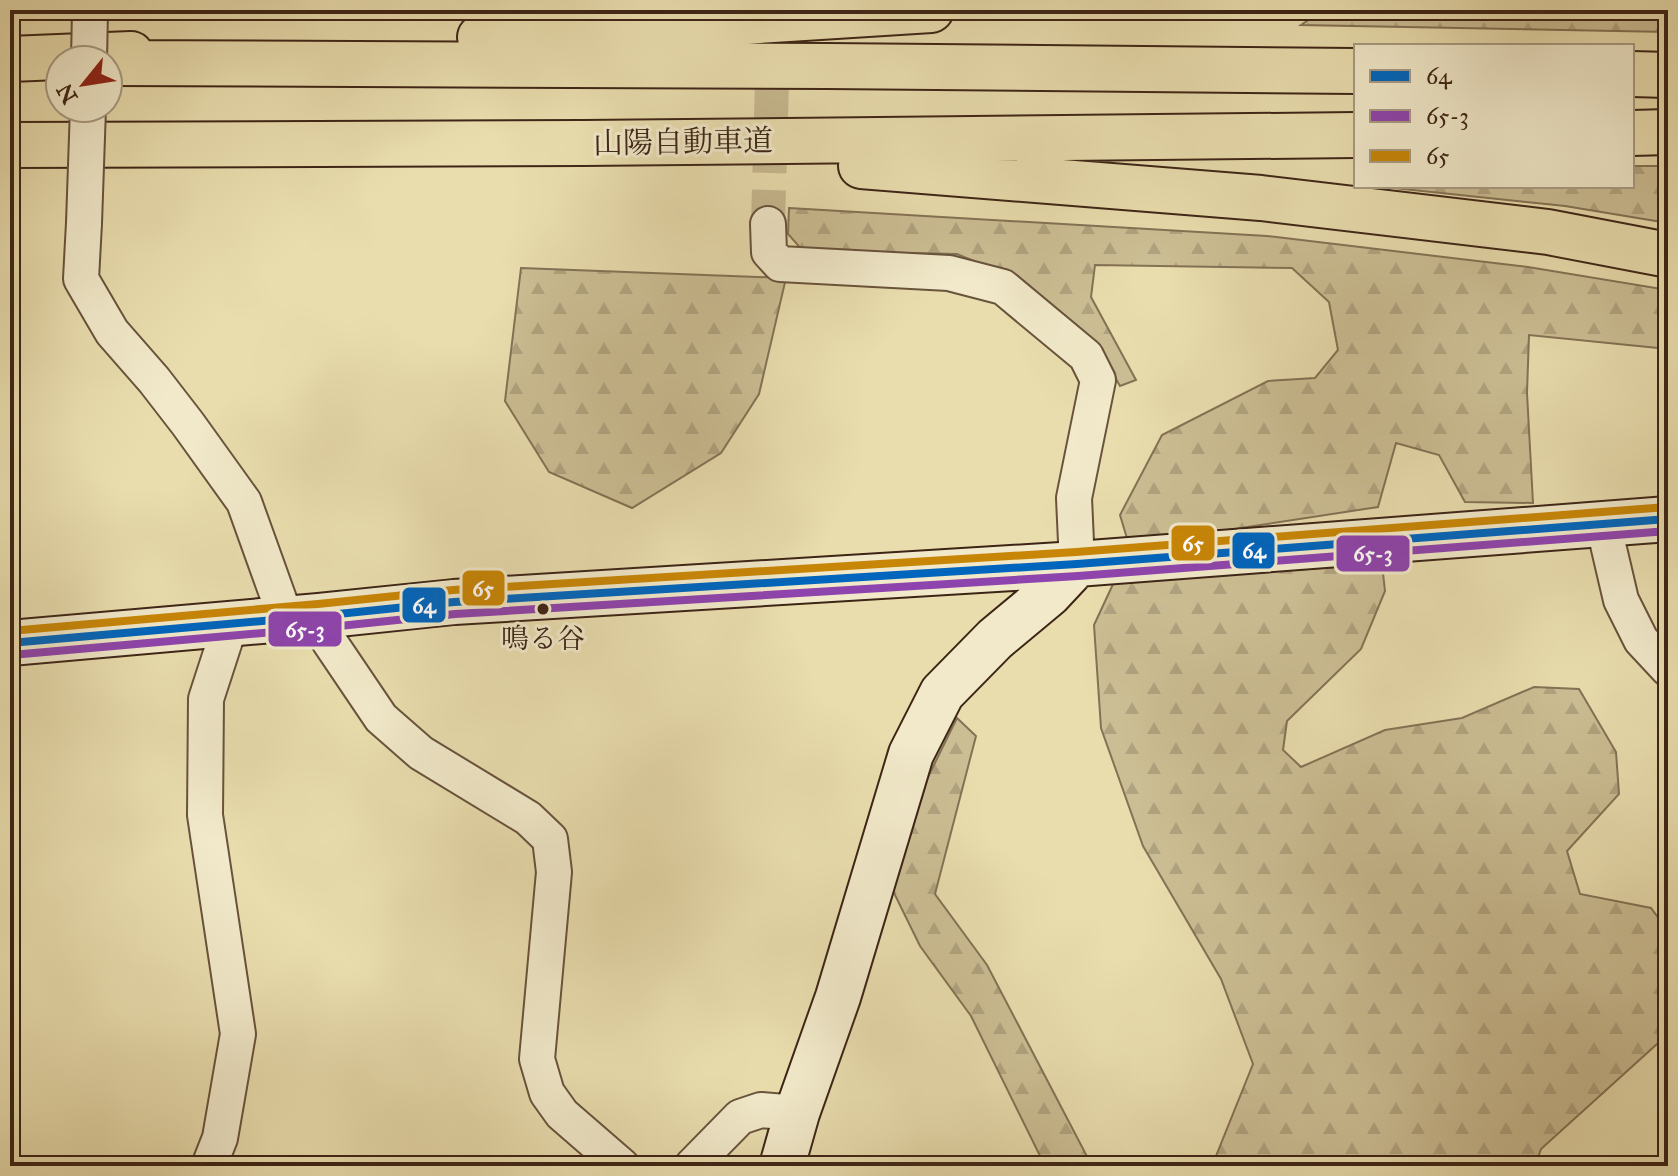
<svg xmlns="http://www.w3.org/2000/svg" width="1678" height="1176" font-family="'IM FELL Great Primer','Noto Serif JP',serif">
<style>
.forest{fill:url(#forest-firs);stroke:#847255;stroke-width:2}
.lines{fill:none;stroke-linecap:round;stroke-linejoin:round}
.street-tunnel{stroke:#c7b890;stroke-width:34;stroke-dasharray:34 17;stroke-linecap:butt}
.street-casing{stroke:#68533c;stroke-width:38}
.secondary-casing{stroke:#3d2516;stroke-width:48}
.highway-casing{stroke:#3d2516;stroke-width:48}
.street{stroke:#f1e9ca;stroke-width:34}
.secondary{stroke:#f1e9ca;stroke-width:44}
.highway{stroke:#e9ddae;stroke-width:44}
.street-bridge-casing{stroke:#68533c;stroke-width:38;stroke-linecap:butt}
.street-bridge{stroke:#f1e9ca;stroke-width:34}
.bus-1-casing{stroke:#f1e9ca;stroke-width:14}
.bus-2-casing{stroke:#f1e9ca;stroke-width:14}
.bus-3-casing{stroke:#f1e9ca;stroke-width:14}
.bus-1{stroke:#0065bd;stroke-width:8}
.bus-2{stroke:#8e44ad;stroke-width:8}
.bus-3{stroke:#c88606;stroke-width:8}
.bus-dot{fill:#3d2516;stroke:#f1e9ca;stroke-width:3}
.labels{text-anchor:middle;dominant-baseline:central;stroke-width:6;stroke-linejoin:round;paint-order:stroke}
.bus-label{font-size:28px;fill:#3d2516;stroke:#f1e9ca}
.street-label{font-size:30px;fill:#3d2516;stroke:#f1e9ca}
.line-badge{stroke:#f1e9ca;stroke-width:3}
.badge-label{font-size:22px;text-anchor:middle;font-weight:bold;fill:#fff}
</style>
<defs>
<pattern id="forest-firs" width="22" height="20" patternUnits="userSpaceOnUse" patternTransform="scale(2)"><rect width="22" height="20" fill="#ccbe94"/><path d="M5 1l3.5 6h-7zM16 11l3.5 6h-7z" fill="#b0a37f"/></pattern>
</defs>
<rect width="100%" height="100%" fill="#e9ddae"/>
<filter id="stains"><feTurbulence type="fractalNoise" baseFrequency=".0025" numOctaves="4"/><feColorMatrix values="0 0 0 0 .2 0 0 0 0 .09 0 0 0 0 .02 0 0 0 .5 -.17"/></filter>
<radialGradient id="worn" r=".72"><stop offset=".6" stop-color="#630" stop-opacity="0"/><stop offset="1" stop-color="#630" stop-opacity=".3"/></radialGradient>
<path class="forest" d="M1323,10h345v22l-367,-7z
M1632,166h36v57l-103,-17 -190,-20h257z
M789,208l478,28 261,31 140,23v62l-10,-4 -129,-13 -2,58 6,110 -68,-1 -26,-47 -43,-12 -18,64 -249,38 -9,-30 42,-80 106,-54 47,-3 23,-28 -9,-48 -37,-34 -197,-3 -4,32 45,83 -16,6 -22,-39 -80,-68 -61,-25 -154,-3 -15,-17z
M521,268l265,10 -27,116 -38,59 -89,55 -83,-36 -44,-71z
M1382,564l3,27 -24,58 -74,72 -4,29 18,17 84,-37 77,-12 72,-31 45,2 37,63 3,42 -52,57 13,43 71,14 17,23v103l-127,115 -6,17h-323l41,-102 -32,-85 -78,-133 -42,-118 -7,-103 20,-43z
M957,718l19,18 -41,158 52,71 105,201h-47l-74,-150 -51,-70 -27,-55 35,-114z"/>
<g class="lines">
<path class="street-tunnel" d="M768,224l6,-214"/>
<g class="street-casing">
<path id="street" d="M84,223l-3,56 31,53 42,48 34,44 56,78 42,117
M768,224l1,28 11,12 169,9 54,14 83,69 12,24 -24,118 3,66
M1603,523l18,77 20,40 27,29
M319,616l10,25 52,77 40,35 107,65 22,21 4,33 -17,187 10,34 15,21 60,52
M209,1166l11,-28 18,-104 -33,-219 1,-116 25,-77
M692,1166l48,-49 21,-7 36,3"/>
</g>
<g class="secondary-casing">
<path id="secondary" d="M10,643l309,-27 135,-14 623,-38 591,-45
M782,1166l15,-53 41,-116 73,-243 31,-61 53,-54 54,-45 28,-30"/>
</g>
<g class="highway-casing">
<path id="highway" d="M480,37l136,-7 315,-20
M10,59l121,-5
M108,63l719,3 529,5
M1632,74l36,1
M1632,133l36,-1
M10,145l573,-2 773,-8
M861,166l400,32 287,34 120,23"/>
</g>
<use href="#street" class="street"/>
<use href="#secondary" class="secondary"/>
<use href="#highway" class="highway"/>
<g class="street-bridge-casing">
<path id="street-bridge" d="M89,60l1,-50
M84,223l4,-115"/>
</g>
<use href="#street-bridge" class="street-bridge"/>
<g class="bus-1-casing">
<path id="bus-1" d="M10,643l309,-27 135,-14 623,-38 591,-45"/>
</g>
<g class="bus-2-casing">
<path id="bus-2" d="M11,655l309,-27 135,-14 623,-38 590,-45"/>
</g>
<g class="bus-3-casing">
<path id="bus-3" d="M10,631l308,-27 135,-14 623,-38 591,-45"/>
</g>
<use href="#bus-1" class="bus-1"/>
<use href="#bus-2" class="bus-2"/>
<use href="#bus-3" class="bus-3"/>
</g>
<circle class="bus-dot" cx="543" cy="609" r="7"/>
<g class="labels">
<g class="bus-label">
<text x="543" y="638">鳴る谷</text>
</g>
<g class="street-label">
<text transform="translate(683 142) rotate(-1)">山陽自動車道</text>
</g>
</g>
<g class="line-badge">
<rect x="1170" y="524" width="46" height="38" rx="8" fill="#c88606"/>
<rect x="1231" y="531" width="45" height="39" rx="8" fill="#0065bd"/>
<rect x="1335" y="534" width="76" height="39" rx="8" fill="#8e44ad"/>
<rect x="461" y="569" width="45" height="38" rx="8" fill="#c88606"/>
<rect x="401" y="586" width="46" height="38" rx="8" fill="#0065bd"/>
<rect x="267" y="610" width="76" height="38" rx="8" fill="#8e44ad"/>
</g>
<g class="badge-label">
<text x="1193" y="551">65</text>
<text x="1254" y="558">64</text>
<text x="1373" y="561">65-3</text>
<text x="483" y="596">65</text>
<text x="424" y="613">64</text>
<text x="305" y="637">65-3</text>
</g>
<rect width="1678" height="1176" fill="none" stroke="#e9ddae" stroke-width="40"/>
<rect x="12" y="12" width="1654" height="1152" fill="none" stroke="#3d2516" stroke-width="4"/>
<rect x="20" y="20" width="1638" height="1136" fill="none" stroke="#3d2516" stroke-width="2"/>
<rect x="1354" y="44" width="280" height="144" fill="#f1e9ca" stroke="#a99b82" stroke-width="2"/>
<rect x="1370" y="70" width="40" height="12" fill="#0065bd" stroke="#a99b82" stroke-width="2"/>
<text x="1426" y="84" font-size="24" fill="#3d2516">64</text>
<rect x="1370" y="110" width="40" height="12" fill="#8e44ad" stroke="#a99b82" stroke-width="2"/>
<text x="1426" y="124" font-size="24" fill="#3d2516">65-3</text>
<rect x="1370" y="150" width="40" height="12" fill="#c88606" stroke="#a99b82" stroke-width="2"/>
<text x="1426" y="164" font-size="24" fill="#3d2516">65</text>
<g transform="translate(84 84) rotate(240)"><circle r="38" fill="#f1e9ca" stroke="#a99b82" stroke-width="2"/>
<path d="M0-6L14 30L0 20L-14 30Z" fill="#8f2418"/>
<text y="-12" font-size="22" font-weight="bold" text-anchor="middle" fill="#3d2516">N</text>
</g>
<rect width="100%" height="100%" filter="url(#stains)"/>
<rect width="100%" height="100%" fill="url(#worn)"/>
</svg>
